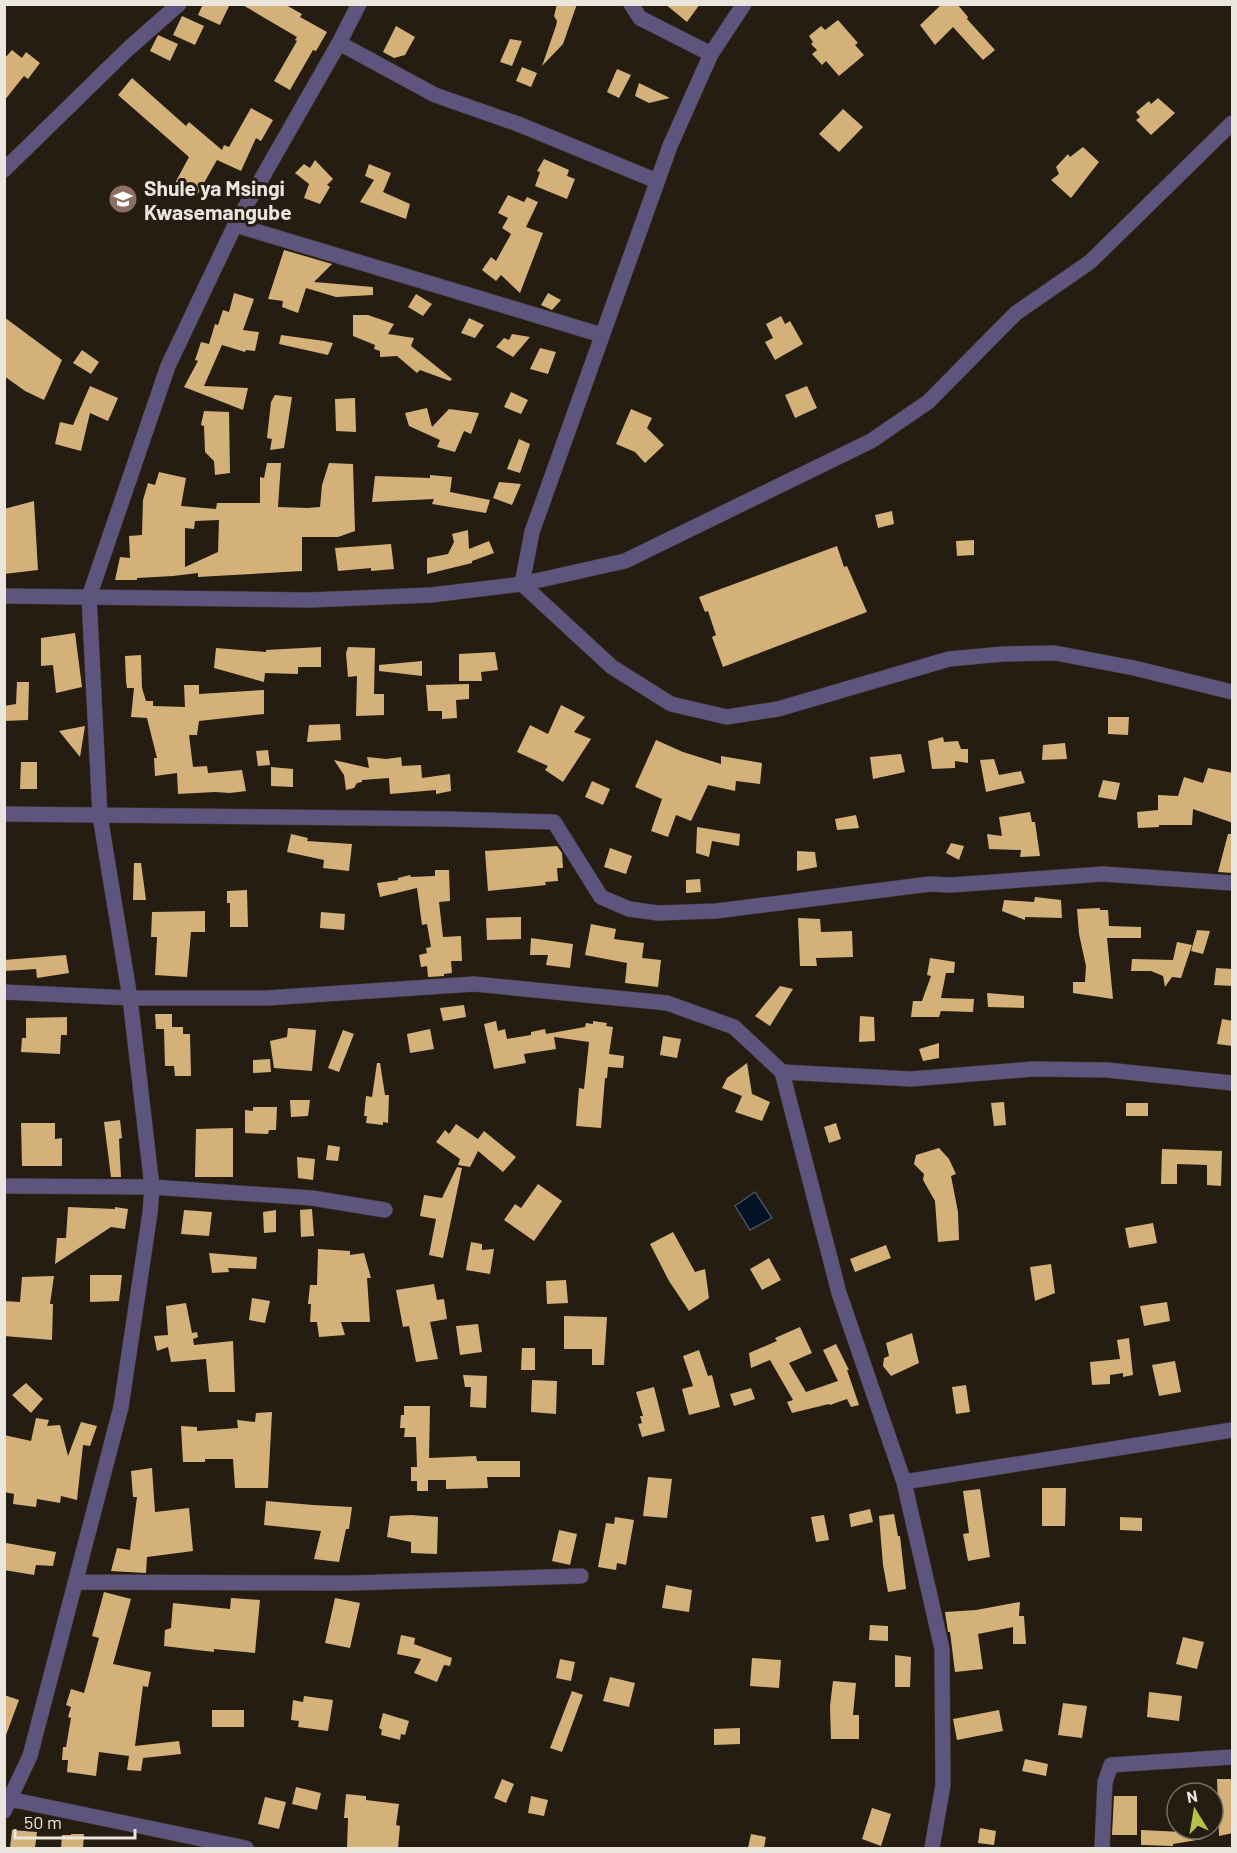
<svg xmlns="http://www.w3.org/2000/svg" width="1237" height="1853" font-family="Barlow,sans-serif">
<style>
.water{fill:#001224;stroke:#46515c;stroke-width:1.5}
.building{fill:#d5b17a;fill-rule:evenodd}
.lines{fill:none;stroke-linecap:round;stroke-linejoin:round}
.minor-casing{stroke:#41392e;stroke-width:16}
.tertiary-casing{stroke:#41392e;stroke-width:16}
.minor{stroke:#5d557d;stroke-width:15}
.tertiary{stroke:#5d557d;stroke-width:15}
.labels{text-anchor:middle;dominant-baseline:central;stroke-width:6;stroke-linejoin:round;paint-order:stroke}
.poi-label{font-size:21px;font-weight:bold;fill:#eae5dd;stroke:#251d12;text-anchor:start}
</style>
<rect width="100%" height="100%" fill="#251d12"/>
<path class="water" d="M755,1192l17,26 -22,12 -15,-24z"/>
<path class="building" d="M203,4h27l-10,21 -22,-10z
M241,4h43l18,10 -2,3 27,15 -11,19 -3,-1 -23,40 -16,-9 23,-40 -2,-1 2,-3z
M557,4h20l-14,40 -21,22 14,-40 1,-5 -3,-5z
M665,4h35l-13,18z
M942,4h15l11,13 -1,2 28,31 -12,10 -30,-33 -18,18 -15,-20z
M182,16l22,10 -9,19 -22,-10z
M838,20l20,23 -3,2 9,10 -25,21 -13,-15 -4,4 -10,-11 5,-4 -6,-6 2,-2 -4,-6 12,-10 4,4z
M396,26l19,11 -10,18 -11,3 -11,-6z
M158,35l20,9 -8,17 -20,-10z
M510,39l12,2 -10,25 -12,-4z
M12,50l10,8 4,-6 14,11 -12,16 -4,-3 -20,25v-42z
M522,67l15,6 -6,14 -15,-6z
M617,69l14,6 -12,23 -12,-6z
M132,78l54,48 3,-4 33,28 2,-5 5,2 22,-39 22,12 -12,21 -5,-3 -15,33 -24,-11 -21,37 -22,-12 15,-28 -71,-62z
M639,83l31,15 -21,5 -14,-7z
M1158,98l17,15 -24,22 -15,-15 4,-3 -4,-5 13,-11 2,3z
M843,109l20,18 -24,25 -20,-18z
M1083,147l16,15 -28,36 -20,-18 8,-6 -3,-7 12,-13 2,3z
M544,159l25,11 -2,6 8,3 -8,20 -32,-13 5,-14 -3,-1z
M315,160l18,19 -6,6 3,2 -10,17 -16,-6 5,-14 -14,-11 9,-9 6,4z
M369,164l22,9 -8,19 27,12 -4,15 -46,-17 14,-22 -9,-4z
M508,195l16,7 3,-5 11,5 -12,25 17,6 -23,60 -19,-18 -5,6 -14,-11 9,-13 5,4 15,-27 -9,-6 6,-10 -10,-5z
M284,250l48,14 -18,18 59,5v8l-37,2 -30,-9 -8,25 -16,-6 1,-6 -15,-2z
M234,293l20,6 -11,31 16,2 -4,19 -9,-1 -1,2 -23,-7 -18,41 44,2 -5,22 -59,-23 14,-26 -3,-1 6,-18 8,2 6,-20 3,1 5,-15 6,2z
M548,293l13,7 -9,10 -11,-5z
M416,294l16,10 -9,12 -15,-9z
M353,315h15l26,9 -6,10 26,4 -3,8 41,33 -2,2 -30,-11 -3,3 -20,-17 -17,1v-6l-6,-2 1,-4 -22,-9z
M781,316l4,8 5,-3 13,23 -28,16 -10,-18 8,-4 -7,-14z
M4,317l58,43 -18,40 -19,-9 -21,-15z
M469,318l15,7 -9,13 -14,-5z
M512,334l18,3 -17,20 -17,-10 8,-9 5,2z
M281,335l43,6 9,2 -5,12 -49,-11z
M540,348l16,4 -8,22 -18,-5z
M82,350l17,12 -8,12 -18,-11z
M90,386l28,12 -10,23 -18,-8 -9,38 -26,-7 5,-22 13,3z
M807,386l10,22 -22,10 -10,-23z
M511,392l17,8 -7,14 -17,-7z
M275,395l17,2 -8,51 -14,2 2,-11 -5,-1 4,-36z
M355,398l1,34 -20,-1 -1,-32z
M427,408l5,19 17,-18 30,4 -8,21 -7,-3 -9,21 -18,-5 3,-7 -31,-14 -4,-13z
M631,409l21,9 -5,10 17,17 -19,18 -10,-11 -19,-8z
M204,411l25,1 1,61 -15,2 -1,-14 -9,-9 -1,-26 -3,-1z
M519,439l11,5 -10,29 -13,-4z
M267,463h14l-3,44 29,1 13,-1 2,-22 7,-22 24,1 2,67 -17,6h-36v34l-104,6v-4l-25,3 -36,2v2h-22l5,-23 10,1 -1,-22 13,-1 1,-35 5,-17 7,2 4,-13 27,6 -5,28 35,3 1,-6h43v-26l4,1zM219,520l-1,32 -33,15v-39l9,1 1,-8z
M430,475l22,2 -2,15 40,8 -4,13 -54,-9 2,-5 -62,3 3,-26 55,2z
M499,482l22,2 -9,21 -19,-7z
M34,501l4,69 -34,4v-65z
M892,511l2,13 -16,4 -3,-13z
M468,530l1,19 20,-8 5,12 -22,8v2l-45,11v-16l21,-4 6,-12 -2,-8z
M974,540v15l-17,1 -1,-15z
M391,544l3,25 -23,2v-3l-33,3 -3,-23z
M837,546l7,21 3,-1 20,46 -144,55 -11,-30 4,-2 -8,-24 -3,1 -6,-15z
M75,633l7,54 -26,6 -3,-28 -12,1v-28z
M321,647v20h-23v7l-33,-1 -1,9 -50,-14 2,-20 50,4v-2z
M348,647l27,1 -1,46h10v21l-28,1 1,-40 -9,1 -2,-24z
M495,652l3,18 -17,2 1,9h-23v-27z
M141,655l1,33 4,13h7v5l32,1 -1,-22h15v9l65,-4v24l-65,7 -2,14h-8l4,32 14,-1 1,7 34,-3 4,21 -16,2 -15,-1 -37,2 -1,-21 -22,3 -1,-18h3l-10,-40 -16,-1 3,-29h-7l-1,-7 -1,-25z
M422,661v15l-43,-5v-6z
M17,682h12l-1,38 -24,1v-15l12,-2z
M469,684v15l-13,1 1,18 -15,1v-8h-14l-2,-26z
M561,705l24,12 -11,15 17,7 -28,43 -18,-12 3,-4 -31,-14 13,-27 18,9z
M1108,717h21l-1,18 -20,-1z
M340,724l1,16 -34,2 2,-17z
M85,726l-5,31 -21,-26z
M943,737l1,5 14,-1 3,8h7v14l-13,-2v7l-23,1 -4,-28z
M656,740l27,12 38,12v-8l41,7 -2,21 -24,-3 -1,10 -27,-6 -17,36 -15,-6 -8,22 -17,-6 11,-32 -27,-12z
M1065,743l2,16 -25,1 1,-15z
M268,750l2,15 -12,1 -2,-15z
M901,754l4,18 -32,7 -3,-22z
M367,757l19,2 15,-2 1,9 19,-1 1,13 28,-4 1,17 -15,3v-4l-46,4 -1,-16 -27,2v2l-5,1 -3,5 -8,2 -2,-15 -10,-15 35,8z
M994,759l5,16 22,-4 4,12 -39,9 -6,-32z
M21,762h16v27h-17z
M271,767l22,2v18l-22,-1z
M1208,768l25,5v50l-40,-14 -1,16h-33v2l-21,1 -1,-16 21,-2v-15l20,1 6,-19 19,6z
M1103,780l17,3 -4,17 -18,-3z
M592,781l18,8 -7,16 -18,-8z
M1030,812l2,10h3l5,34 -20,1 1,-7 -32,-1 -2,-15 15,2 -3,-19z
M856,815l3,13 -22,2 -2,-11z
M697,827l43,7 -1,12 -27,-5 -3,16 -13,-4z
M291,834l17,4 -1,3 45,3 -3,27 -26,-3 1,-8 -37,-8z
M1228,834h5v39l-15,-1z
M951,843l13,3 -5,14 -13,-7z
M557,846l5,7 1,15h-6l1,13 -13,1 1,3 -58,6 -3,-40z
M610,848l22,8 -6,18 -22,-7z
M797,851l18,1 2,15 -20,4z
M134,863h7l5,37h-13z
M435,870h14l1,31 -11,1 4,35 18,-1 1,25h-11l1,12 -8,1v2l-16,1 -1,-11 -6,1 -2,-12 8,-2 -1,-5 5,-1 -4,-23 -5,1 -5,-37 -37,9 -3,-14 21,-3v-2l12,-3 1,2 24,-1z
M700,879l1,13 -15,1v-13z
M247,890l1,37h-18v-24h-3v-12z
M1035,897l26,3 1,18 -37,-1v3l-23,-9 2,-11 30,2z
M1100,908v2h8l1,16 32,1v11h-34l6,61 -40,-6v-11h12l1,-16 -7,-32 -2,-25z
M205,911v21h-14l-4,45 -32,-2 2,-38h-6l1,-25z
M321,912l24,2 -1,16 -24,-2z
M521,917v22l-34,1 -1,-22z
M798,918l22,1 1,13 31,-1 1,26 -37,1 1,8h-17z
M591,924l25,5 -2,10 30,4 -2,15 19,2 -3,27 -33,-4 2,-20 -42,-8z
M1197,930l13,1 -7,23 -12,-3z
M531,938l42,6 -3,24 -24,-3 2,-10h-18z
M1177,942l15,3 -11,33 -9,-1 -7,10 -2,-11 -12,-5h-20l1,-12 41,1z
M66,955l3,18 -32,5 -1,-9 -32,2v-11z
M930,958l25,4 -1,11h-8l-5,25 33,1 -1,13 -32,-1 -2,6h-28l2,-16h9l9,-25 -4,-1z
M1216,968l17,1v17l-19,-1z
M780,986l13,3 -23,37 -15,-10z
M987,993l37,3v12l-36,-1z
M464,1005l2,12 -23,4 -3,-13z
M155,1014h17v13h11v7h7l1,42h-16l-1,-10h-9l-1,-37h-8z
M860,1016l14,1 1,24 -16,1z
M67,1017v18h-6l-1,19 -39,-2 1,-14h4v-20z
M1222,1019l11,2v25l-16,-2z
M496,1021l2,10 7,-2 2,10 24,-4v-3l14,-3 1,5 39,-7 1,-4 7,1v-3l14,2 -1,3 7,1 -4,27 15,2 -1,12 -15,-1 -1,11h-2l-4,50 -25,-2 3,-38 5,1 5,-47 -35,-5 2,12 -32,5 2,9 -32,6 -10,-45z
M288,1028l28,2 -4,41 -38,-3 -4,-27 17,-4z
M430,1029l4,20 -24,4 -3,-19z
M343,1030l11,4 -15,38 -11,-4z
M663,1036l18,3 -4,19 -17,-3z
M939,1043v15l-16,3 -4,-12z
M270,1059l1,13 -18,1v-13z
M377,1063h3l5,32h4l-1,28 -5,-1v3l-17,-2 1,-7h-3l2,-20 6,1z
M747,1063l5,31 18,8 -8,19 -27,-9 7,-16 -20,-8 5,-10z
M290,1100h20l-2,16 -17,1z
M1004,1102l2,23 -12,1 -3,-23z
M1126,1103h22v13h-22z
M253,1107h24l-1,23h-7l-1,4 -23,-1v-23l8,1z
M120,1120l2,18 -3,1 2,38h-10l-7,-55z
M21,1123h34v16l7,-1v28h-40z
M836,1123l5,16 -12,4 -5,-16z
M456,1124l22,15 6,-8 32,26 -13,15 -25,-21 -8,16 -12,-2 2,-6 -24,-17 9,-12 4,4z
M233,1128v49h-38l1,-48z
M328,1145l12,2 -2,14 -12,-1z
M939,1148l10,11 7,15 -5,2 7,36 1,28 -21,2 -3,-41 -12,-21 1,-6 -10,-10 2,-9z
M1162,1149l60,2 -1,35 -14,-1v-20l-30,-1v20h-16z
M297,1157l18,2 -2,21 -15,-2z
M457,1167l5,1 -19,90 -14,-3 7,-36 -16,-3 4,-21 18,3z
M538,1184l24,17 -28,40 -30,-21 11,-16 6,4z
M68,1207l47,2v-2l13,2 -3,20 -14,-2 -56,37 2,-26h9z
M312,1209l2,27 -13,1 -1,-27z
M184,1210l28,2 -3,24 -28,-2z
M276,1210v22l-12,1 -1,-21z
M1153,1223l4,20 -28,5 -4,-20z
M673,1232l22,40 10,-3 4,29 -20,13 -20,-30 -19,-37z
M471,1242l11,2v6l12,-1 -4,25 -24,-4z
M886,1245l5,13 -36,14 -5,-13z
M318,1249l32,2v4l14,-2 7,25h-4l3,44h-29l4,13 -26,2 -2,-15h-7l1,-18h-3l2,-19h7z
M209,1253l48,4 -1,12 -28,-1 1,4 -17,1z
M769,1258l12,22 -19,10 -12,-21z
M1051,1264l4,29 -20,8 -5,-34z
M90,1275h32l-3,26 -29,1z
M54,1276l-4,28h3l-1,36 -48,-4v-35l16,1 2,-25z
M566,1280l2,23 -21,1 -1,-23z
M434,1284l3,16 7,-1 3,20 -17,3 8,37 -22,3 -7,-36 -6,1 -7,-37z
M252,1298l18,3 -5,22 -16,-3z
M1167,1302l3,19 -26,5 -4,-20z
M186,1303l6,30 5,-1 1,5 -5,2 1,6 39,-4 2,51h-26l-3,-33 -35,3 -3,-15 -11,4 -3,-15 14,-1 -2,-29z
M564,1316l43,1 -3,48h-12v-16h-28z
M478,1324l4,28 -22,3 -4,-29z
M800,1327l12,26 -23,10 17,29 32,-11 -15,-31 13,-6 13,26h-2l12,35 -8,2 -4,-8 -17,6 -1,-1 -37,9 -5,-11 6,-2 -23,-40 -19,8 -2,-15 28,-12 -2,-3z
M912,1333l7,30 -28,13 -8,-10 1,-8 5,-2 -3,-13z
M1129,1338l4,37 -10,2v-4l-13,2v9l-18,1 -2,-23 30,-3 -3,-19z
M522,1348h13v22h-14z
M699,1350l9,26 4,-1 8,32 -31,8 -7,-26 11,-3 -10,-30z
M1175,1361l6,31 -22,4 -7,-31z
M463,1375l24,1 -1,32 -16,-1 1,-20h-6z
M532,1380l25,1 -1,33 -25,-2z
M26,1383l17,16 -12,14 -19,-18z
M966,1385l4,27 -14,2 -4,-27z
M654,1387l11,44 -23,6 -4,-13 4,-1 -2,-7h3l-7,-24z
M751,1388l4,11 -21,7 -4,-12z
M404,1406h26l-1,52 47,-2 1,5h43v16h-33l1,11 -42,1v-9h-18v11h-11v-10h-6v-14h6l-1,-30h-12l1,-9h-5l1,-13h3z
M272,1412l-4,76h-33l-2,-29h-28v3h-22l-2,-36 16,1v4l41,-3 -1,-8 18,2 1,-9z
M36,1418l13,2 -2,6 13,-1 8,31 13,-34 16,4 -7,20 -7,-1 -6,55 -16,-4 -1,7 -23,-4 -1,8 -23,-3 1,-10 -10,-2v-57l27,6z
M152,1468l3,44 34,-4 4,43 -46,6 -1,16 -35,-2 6,-23 13,2 7,-53h-4l-2,-26z
M648,1477l24,2 -5,39 -24,-2z
M1042,1488h24l-1,38h-23z
M980,1489l10,68 -22,4 -5,-27 6,-1 -6,-42z
M266,1501l47,4 39,2 -3,22h-3l-7,33 -25,-3 7,-28 -57,-6z
M870,1509l3,13 -22,5 -2,-13z
M894,1514l4,22h2l6,53 -18,3 -5,-27 -4,-49z
M411,1515l27,2 -1,37 -26,-1v-11l-24,-5 3,-21z
M824,1515l5,25 -13,2 -5,-25z
M615,1517l19,3 -8,45 -9,-2 -1,7 -18,-3 8,-44 8,1z
M1120,1517l22,1v13l-22,-1z
M559,1530l18,4 -7,31 -18,-4z
M6,1543l50,9 -3,14 -17,-1 -2,10 -30,-5z
M666,1585l26,5 -3,22 -27,-4z
M104,1592l27,7 -18,65 38,8 -3,15 -5,-1 -8,60 44,-5 2,13 -38,4 -2,13 -14,-1 2,-14 -30,-4 -3,24 -29,-4 1,-12h-6l1,-13h3l5,-29 -3,-1 3,-10 -5,-2 5,-16 13,4 15,-55 -7,-2z
M231,1598l29,2 -5,53 -41,-4v3l-50,-6 1,-16 6,-2 2,-25 57,6z
M335,1598l25,5 -10,45 -25,-5z
M1020,1602l-1,14h5l2,28h-13v-17l-35,7 5,35 -28,3 -5,-40h-2l-3,-20 31,-2z
M870,1625l18,1v15l-19,-1z
M401,1635l14,3 -1,6 38,14 -2,8 -6,-1 -7,17 -23,-9 7,-14 -24,-5z
M1183,1637l21,5 -7,27 -21,-5z
M895,1655l16,2 -1,30h-15z
M752,1658l29,2 -2,28 -29,-2z
M560,1659l15,3 -4,19 -15,-3z
M610,1677l25,6 -6,24 -26,-6z
M833,1681l23,2 -3,32h6v24h-28l-1,-33z
M572,1691l11,4 -21,57 -12,-4z
M1149,1692l33,4 -3,25 -32,-4z
M4,1695l15,5 -13,35h-2z
M304,1696l29,4 -5,31 -30,-4 1,-6 -8,-1 2,-20 10,2z
M1063,1703l24,3 -5,32 -24,-3z
M212,1710h32v17h-32z
M999,1710l4,21 -46,9 -4,-21z
M383,1713l26,8 -4,14 -4,-1 -1,6 -19,-5 1,-5 -3,-2z
M740,1728v16l-26,1v-16z
M1025,1759l23,5 -2,12 -24,-5z
M502,1779l12,5 -8,19 -12,-5z
M1217,1779h16v54l-14,3z
M296,1787l25,6 -4,17 -25,-6z
M346,1794l20,2v4l33,4 -3,21 4,1 -2,22h-51l1,-30h-4z
M531,1796l17,4 -4,16 -16,-3z
M1114,1796h23v39h-25z
M265,1797l21,5 -7,27 -21,-5z
M872,1808l19,6 -10,32 -19,-7z
M980,1828l16,3 -2,14 -16,-2z
M12,1830l25,2 -2,16h-25z
M1141,1830l62,3v6l-30,5v2l-32,-1z
M71,1834h13l-1,14h-22l1,-13h9z
M751,1834l15,3 -2,11h-16z"/>
<g class="lines">
<g class="minor-casing">
<path id="minor" d="M359,4l-20,39 96,52 83,29 139,57
M631,4l9,14 71,36
M4,170l125,-122 50,-44
M235,225l367,110
M522,584l103,-23 246,-120 57,-39 88,-89 74,-51 142,-139
M4,814l443,5 107,3 47,75 28,12 29,4 58,-2 214,-27 21,1 152,-11 129,9
M4,992l126,6h137l207,-14 193,19 67,24 48,45 129,7 122,-10 74,1 125,13
M782,1072l57,221 65,189 38,167 1,136 -11,63
M4,1186l148,1 160,11 73,12
M904,1482l328,-52
M75,1582l276,1 230,-7
M4,1798l242,50
M4,1811l26,-55 91,-349 29,-194 2,-26 -22,-189 -30,-182 -11,-219 79,-231 67,-141 104,-182
M1102,1848l3,-66 6,-17 121,-8"/>
</g>
<g class="tertiary-casing">
<path id="tertiary" d="M522,584l90,83 59,37 56,13 51,-8 171,-50 54,-5 52,-1 79,15 98,24
M4,596l305,4 122,-5 91,-11 10,-52 138,-386 41,-92 33,-50"/>
</g>
<use href="#minor" class="minor"/>
<use href="#tertiary" class="tertiary"/>
</g>
<defs>
<g id="school-disc" transform="scale(1.5)"><circle r="9.5" fill="#8d6e63" stroke="#251d12"/><path d="M0-5L7-2L0 1L-7-2ZM-4 1L0 2.5L4 1V4Q0 6-4 4Z" fill="#fff"/></g>
</defs>
<g fill-rule="evenodd">
<use href="#school-disc" x="123" y="199"/>
</g>
<g class="labels">
<g class="poi-label">
<text x="144" y="187">Shule ya Msingi<tspan x="144" dy="24">Kwasemangube</tspan></text>
</g>
</g>
<rect width="1237" height="1853" fill="none" stroke="#eae5dd" stroke-width="12"/>
<g transform="translate(1195 1811) rotate(349)"><circle r="28" fill="#251d12" stroke="#746d63" stroke-width="1.5"/>
<path d="M0-4.5L10 22L0 15L-10 22Z" fill="#b3c24b"/>
<text y="-9" font-size="16" font-weight="bold" text-anchor="middle" fill="#eae5dd">N</text>
</g>
<path d="M15 1829v9h120v-9" fill="none" stroke="#eae5dd" stroke-width="3"/>
<text x="24" y="1829" font-size="18" fill="#eae5dd" stroke="#251d12" stroke-width="4.5" paint-order="stroke">50 m</text>
</svg>
